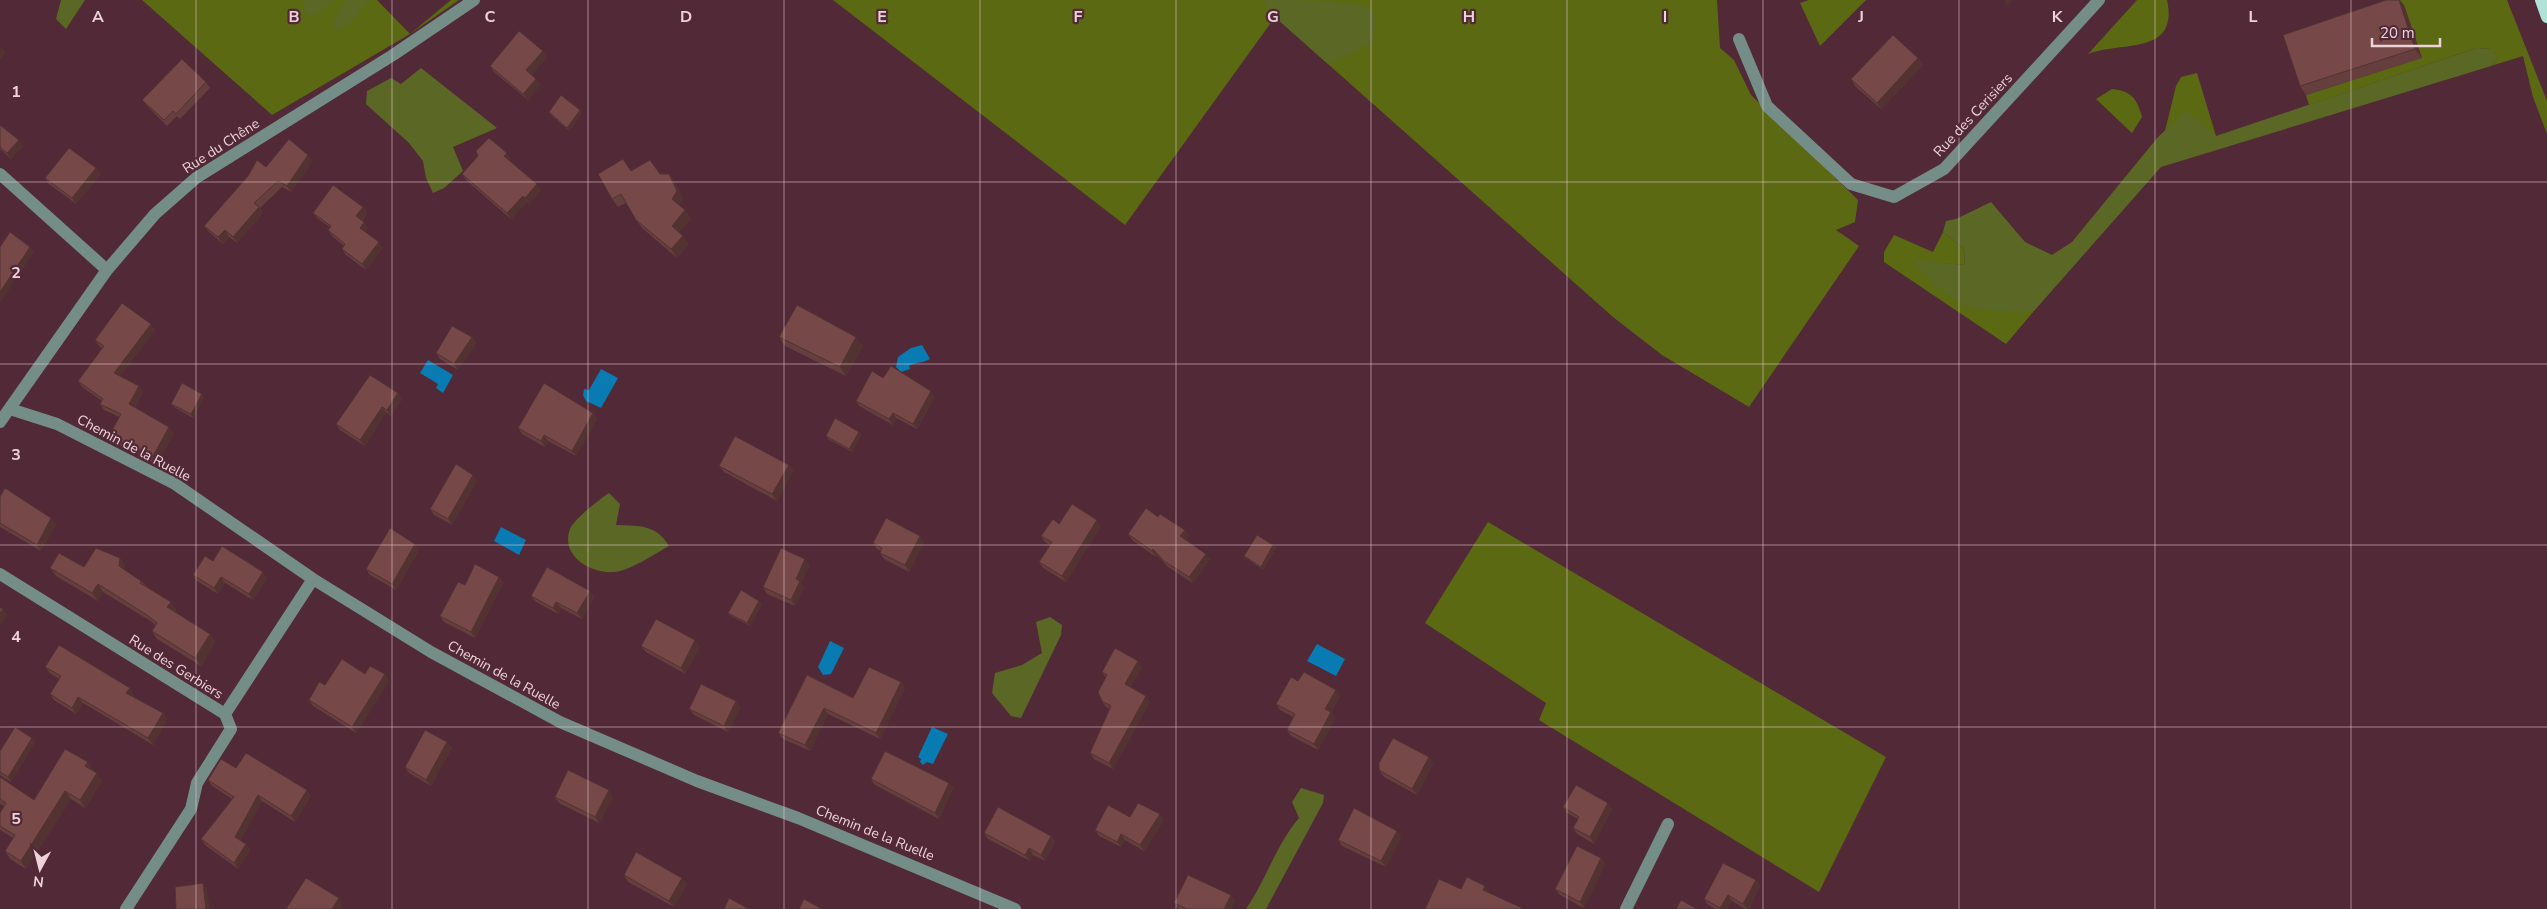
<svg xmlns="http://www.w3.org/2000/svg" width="2547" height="909" font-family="'Nunito Sans',sans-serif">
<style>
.green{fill:#5b6912}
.forest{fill:#5b6825}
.water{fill:#097bb3}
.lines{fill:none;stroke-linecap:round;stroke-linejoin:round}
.minor{stroke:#758d87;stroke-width:12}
.major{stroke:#b0e2d7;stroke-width:12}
.wall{fill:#653e3e}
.shaded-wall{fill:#533232}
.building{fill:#764848;stroke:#533232}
.grid{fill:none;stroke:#edd2d9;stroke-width:1;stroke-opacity:0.55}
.labels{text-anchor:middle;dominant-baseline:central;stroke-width:4.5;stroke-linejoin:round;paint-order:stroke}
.street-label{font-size:14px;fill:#edd2d9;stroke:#522937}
.grid-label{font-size:16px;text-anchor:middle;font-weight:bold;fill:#edd2d9;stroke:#522937;stroke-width:4.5;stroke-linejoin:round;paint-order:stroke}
</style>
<rect width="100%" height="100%" fill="#522937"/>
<path class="green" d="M142,0h235l33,34 41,-34h8l-49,34 -138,81z
M833,0h884l3,48 14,12 17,35 107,105 -3,22 -19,8 23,16 -110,161 -87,-52 -49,-38 -338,-300 -150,208z
M1809,0h57l-46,46 -20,-43z
M2137,0h30c12,56 -45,41 -79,54z
M2390,0h117l40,101v33l-14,-37 -10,-41 -32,10 7,-8 -7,-9 -14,-1 -168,57 -3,-10 115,-37z
M2197,73l19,63 -51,-5 11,-45 5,-9z
M2112,89c19,2 25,9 30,28l-10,16 -36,-34z
M1943,232l21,17 1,16 -52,-4 54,45 39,5h28l-28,33 -122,-82v-10l10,-17 39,17z
M1488,522l398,235 -67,135 -280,-172 7,-17 -121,-80z"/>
<path class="forest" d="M61,0h24l-19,29 -10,-10z
M303,0h31l-22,18 -9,-9z
M345,0h24l-18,22 -14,9 -4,-8z
M1263,0c23,0 92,0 108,10 8,9 3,23 1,33l-44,21 -53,-47z
M2477,48l15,1 6,9 -7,8 -330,101 -127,144c-18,0 -53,2 -69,-6 -21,-11 -37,-27 -53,-45l53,5 -1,-16 -21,-17 3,-11 10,-2 35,-17 34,40 27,13 20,-13 86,-105 28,-26 30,25z
M421,68l76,60 -44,19 10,24 -19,17 -11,5 -7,-15 -3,-17 -14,-18 -43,-39 1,-13 24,-13 10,6z
M609,493l11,11 -4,21c23,1 40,-1 53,21 -14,8 -40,25 -55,26 -23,2 -54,-16 -44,-43 4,-10 30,-30 39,-36z
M1050,617l12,8 -1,10 -40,83 -10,-2 -19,-23 3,-20 27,-8 20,-12 -6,-31z
M1301,788l23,7 -1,8 -57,106h-20c20,-29 30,-64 53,-91l-7,-16z"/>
<path class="water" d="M922,345l8,14c-7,4 -14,3 -21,7l1,3 -9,3 -5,-5 2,-10 13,-9z
M428,360l25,15 -10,18 -7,-5 2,-4 -18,-11z
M601,369l17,9 -17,30 -15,-7 -3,-6 1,-6 5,1z
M501,527l25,13 -7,15 -25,-14z
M830,641l14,7 -13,26 -8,1 -5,-8z
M1317,644l28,15 -9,17 -29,-15z
M932,727l16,7 -15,30 -6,-2 -4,3 -3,-3 1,-3 -3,-2z"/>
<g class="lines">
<path class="minor" d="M1739,39l28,67 84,78 43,13 50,-28 155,-169
M0,174l107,96
M10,409l47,15 118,60 138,95 118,73 129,70 137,59 101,37 217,91
M0,422l107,-152 48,-56 41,-36 197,-123 81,-55
M0,574l225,140 88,-135
M126,909l65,-100 6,-26 34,-54 -6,-15
M1626,909l42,-85"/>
<path class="major" d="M2541,0l6,17"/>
</g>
<path class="wall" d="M2404,5l18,53 -116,37 -6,-9z
M547,57l-16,18 5,4 4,6 -12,15 -34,-28 -4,-6z
M1918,58l5,7 -42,44 -26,-23 -4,-7z
M206,82l4,6 -30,31 -3,-3 -10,10 -21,-21 -4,-5z
M580,110l2,3 -13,18 -18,-16 -2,-3z
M0,125l23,21 -12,13 -11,-10z
M511,159l-2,2 32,29 -12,14 -2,-2 -16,17 -45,-39 -4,-6z
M313,161l-22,31 -9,-5 -22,21 3,5 -26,30 -8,-6 -6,7 -14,-12 -5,-6 62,-59z
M96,168l5,6 -25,30 -27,-20 -4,-6z
M631,171l29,3h9l6,8 8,17 -4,6 6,5 6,9 -12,13 10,12 -12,14 -35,-30 -6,-8 -10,-17 -8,4 -6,-8z
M363,207l4,6 -5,8 6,7 -3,4 18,16 -17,22 -20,-15 -4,-6 2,-3 -12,-10 -4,-6 2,-3 -12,-8 -5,-6z
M155,330l-35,46 19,10 4,6 -8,15 39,26 -18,31 -43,-22 -4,-6 10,-19 -15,-7 -4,-6 2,-3 -20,-14 -4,-6 24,-33 -3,-2 -4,-6z
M472,337l4,6 -18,27 -18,-11 -4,-6z
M779,337l84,9 -17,30 -61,-30z
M883,378l52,19 -18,32 -21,-11 -3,7 -34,-19 -3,-5z
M204,397l-11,21 -19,-11 -3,-3z
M402,399l-11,17 -5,-4 -21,34 -25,-16 -4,-6z
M593,413l4,6 -21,37 -28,-15 -3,6 -23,-13 -4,-6z
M859,432l2,3 -9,17 -24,-13 -2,-3z
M789,465l4,6 -16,30 -53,-29 -5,-6z
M477,481l-25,44 -18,-10 -4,-6z
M0,497l56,27 -15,27 -41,-24z
M1158,517l27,13 4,6 -3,4 24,19 -17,24 -25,-16 -11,-12 -1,2 -24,-17 -4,-6z
M1059,524l42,2 -35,56 -23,-14 -4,-6 11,-17 -5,-3 -4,-6z
M924,542l-15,30 -25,-13 -4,-6 1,-2 -4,-2 -4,-6z
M1273,545l3,3 -13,22 -16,-11 -3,-3z
M419,550l-23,40 -26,-15 -4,-6z
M120,558l5,8v4l16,11 4,4 31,24 -1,3 35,22 5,8 -14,24 -44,-27 -5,-8 3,-6 -3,-3 -49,-30 -5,9 -42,-25 -6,-8 34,-1z
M810,565l-9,18 3,4 -9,19 -28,-12 -4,-7z
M193,575l74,3 -14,22 -28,-17 -7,11 -21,-13z
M499,577l4,6 -28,55 -31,-16 -4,-6 25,-31z
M590,591l4,6 -12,22 -21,-11 -3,6 -22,-12 -5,-6z
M762,604l-12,22 -19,-10 -3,-3z
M641,646h59l-15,28 -39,-22z
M45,667l89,28 -1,2 30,16 4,6 -14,26 -70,-42 -7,11 -22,-14 -4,-6 9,-15 -9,-6z
M1142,667l-12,20 20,15 -37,67 -19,-10 -4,-6 20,-44 -4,-2 -4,-6 4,-23 -4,-6z
M365,674h20l4,7 -33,52 -43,-27 -4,-6 16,-15z
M807,675l46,23 48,-16 4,6 -25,51 -52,-25 -18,37 -27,-12 -5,-6z
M1298,681l42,15 -9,16 4,6 -17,32 -27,-14 -4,-6 6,-13 -13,-7 -4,-6z
M736,701l4,7 -12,24 -34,-17 -5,-6z
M35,742l-24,40 -11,-7v-24z
M447,742l5,6 -21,38 -22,-13 -4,-6z
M1429,757l4,6 -16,32 -33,-18 -5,-7z
M236,768l75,28 -16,26 -33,-21 -22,40 6,3 4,6 -12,19 -33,-24 -4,-6 31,-40 -20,-13 -4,-6z
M93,770v1l9,10 -17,27 -14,-9 -45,70 -16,-10 -5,-8 8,-13 -13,-8v-17l4,-7 -4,-2v-27l34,23z
M871,779l78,4 4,5 -14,31 -64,-34z
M555,797h58l-14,26 -40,-20z
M1563,807l49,2 -18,35 -17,-10 -4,-6 5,-9 -11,-6z
M1164,820l-20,31 -19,-11 -4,7 -22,-11 -4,-6z
M1397,831l4,6 -15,30 -44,-21 -4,-6z
M984,833l67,3 4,6 -10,19 -12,-6 -3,6 -42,-22z
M1601,858l4,6 -21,44 -24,-13 -5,-6z
M624,875l63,9 -13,23 -46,-25z
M1756,880l4,6 -11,23h-4l-13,-8 -5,8h-11l-8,-4 -4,-6z
M1231,895l4,6 -4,8h-52l-5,-6z"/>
<path class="shaded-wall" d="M2004,0h9l-5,5z
M2399,0h1l4,5 18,53 -7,-9z
M2,47l4,6 -6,7v-11z
M543,51l4,6 -17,19 -4,-6z
M1918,58l5,7 -42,44 -4,-6z
M536,79l4,6 -12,15 -5,-6z
M580,110l2,3 -13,18 -2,-3z
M19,140l4,6 -12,13 -4,-6z
M507,153l4,6 -3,3 -4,-6z
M308,155l5,6 -22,31 -4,-6z
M96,168l5,6 -25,30 -4,-6z
M669,174l6,8 8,17 -5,8 -6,-8z
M537,184l4,6 -12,14 -4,-6z
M523,196l4,6 -16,17 -4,-6z
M259,207l4,6 -26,30 -4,-6z
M363,207l4,6 -7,9 -4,-6z
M685,210l6,9 -13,15 -6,-8z
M364,222l4,6 -4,6 -4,-6z
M225,230l4,7 -6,7 -5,-7z
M683,236l6,8 -12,14 -6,-9z
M379,242l4,6 -17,22 -4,-6z
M30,247l4,5 -34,51v-11z
M151,324l4,6 -37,49 -4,-6z
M472,337l4,6 -18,27 -4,-6z
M856,337l7,9 -17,30 -6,-9z
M139,386l4,6 -10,18 -4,-6z
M931,391l4,6 -18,32 -4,-5z
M398,393l4,6 -11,17 -4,-6z
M202,394l2,3 -11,21 -2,-4z
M382,407l4,5 -21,34 -5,-6z
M593,413l4,6 -21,37 -4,-5z
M893,413l3,5 -3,7 -4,-6z
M169,427l5,6 -18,31 -4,-6z
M859,432l2,3 -9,17 -3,-3z
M544,435l4,6 -3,6 -4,-6z
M789,465l4,6 -16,30 -5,-7z
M473,475l4,6 -25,44 -4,-6z
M51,518l5,6 -15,27 -4,-6z
M1097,520l4,6 -35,56 -4,-6z
M1185,530l4,6 -5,6 -4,-6z
M920,536l4,6 -15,30 -4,-7z
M415,544l4,6 -23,40 -4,-6z
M1273,545l3,3 -13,22 -2,-3z
M1153,549l4,6 -1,2 -4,-6z
M1206,554l4,5 -17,24 -4,-6z
M120,558l5,8v8l-6,-8z
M805,559l5,6 -9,18 3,4 -9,19 -4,-6 5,-21z
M263,572l4,6 -14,22 -4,-6z
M221,577l4,6 -7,11 -4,-6z
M499,577l4,6 -28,55 -4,-6z
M98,584l5,8 -5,9 -6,-8z
M590,591l4,6 -12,22 -5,-6z
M759,601l3,3 -12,22 -3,-3z
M171,602l5,7 -3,6 -6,-8z
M556,602l5,6 -3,6 -5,-6z
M3,609l5,6 -8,11v-12z
M210,634l5,8 -14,24 -6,-8z
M695,640l5,6 -15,28 -4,-6z
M1138,661l4,6 -14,23 -3,-6z
M385,674l4,7 -33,52 -4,-6z
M901,682l4,6 -25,51 -4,-6z
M130,688l4,7 -3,5 -5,-7z
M1336,690l4,6 -11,19 -4,-6z
M1146,696l4,6 -37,67 -4,-6z
M78,697l5,6 -7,11 -4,-6z
M736,701l4,7 -12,24 -4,-6z
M824,708l4,6 -18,37 -5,-6z
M1331,712l4,6 -17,32 -4,-6z
M163,713l4,6 -14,26 -5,-7z
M32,738l3,4 -24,40 -3,-5z
M447,742l5,6 -21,38 -5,-6z
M1429,757l4,6 -16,32 -5,-6z
M88,762l5,8 -2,4 -6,-8z
M97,773l5,8 -17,27 -5,-8z
M949,783l4,5 -14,31 -4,-6z
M307,790l4,6 -16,26 -4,-6z
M609,790l4,7 -14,26 -4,-6z
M65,791l6,8 -45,70 -5,-8z
M258,795l4,6 -23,42 -4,-6z
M1608,803l4,6 -18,35 -4,-7z
M1160,814l4,6 -20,31 -4,-6z
M1397,831l4,6 -15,30 -5,-6z
M1121,834l4,6 -4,7 -4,-5z
M1051,836l4,6 -10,19 -4,-6z
M246,844l4,6 -12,19 -4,-6z
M1029,848l4,7 -3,6 -5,-6z
M1601,858l4,6 -21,44 -4,-6z
M682,878l5,6 -13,23 -5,-6z
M1756,880l4,6 -11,23h-2l-4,-5z
M203,883l4,7 3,19h-4z
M1485,886l6,8 -8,-4z
M1231,895l4,6 -4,8h-7z
M1728,895l4,6 -5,8h-6l-1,-1z
M339,898l4,6 -3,5h-8z"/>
<path class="building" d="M2386,0h13l16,49 -115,37 -17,-51z
M519,31l24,20 -17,19 10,9 -13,15 -33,-28z
M1893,35l25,23 -41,45 -26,-24z
M182,59l24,23 -30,32 -3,-3 -9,9 -22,-20z
M561,95l19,15 -13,18 -18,-16z
M0,125l19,15 -12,13 -7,-6z
M489,138l18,15 -3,3 33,28 -12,14 -2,-2 -16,17 -45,-39 16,-18 -2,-5z
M289,139l19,16 -21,31 -9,-5 -24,22 5,4 -26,30 -8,-7 -7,7 -14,-11 44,-50 9,-16 9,7z
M69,148l27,20 -24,30 -27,-20z
M623,159l8,12 19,-11 10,14h9l8,17 -5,8 13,11 -13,16 11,10 -12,13 -35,-29 -15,-26 -9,5 -14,-25z
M333,185l30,22 -7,9 8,6 -4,6 19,14 -17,22 -20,-15 3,-5 -17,-14 3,-4 -18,-13z
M10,232l20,15 -30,45v-45z
M122,303l29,21 -37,49 25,13 -10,18 40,23 -17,31 -43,-22 12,-22 -21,-10 3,-5 -25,-18 26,-35 -9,-6z
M797,305l59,32 -16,30 -61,-30z
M452,326l20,11 -18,27 -18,-11z
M891,366l40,25 -18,33 -20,-11 -4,6 -33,-18 16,-30 11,7z
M370,375l28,18 -11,17 -5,-3 -22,33 -24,-16z
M182,383l20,11 -11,20 -20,-10z
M544,383l49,30 -21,38 -28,-16 -3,6 -23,-13z
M835,418l24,14 -10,17 -23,-13z
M735,436l54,29 -17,29 -53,-28z
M456,464l17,11 -25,44 -18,-10z
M5,488l46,30 -14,27 -37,-22v-26z
M1072,504l25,16 -35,56 -23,-14 13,-20 -11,-6 12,-17 6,5z
M1146,508l12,9 2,-3 25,16 -5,6 26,18 -17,23 -25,-16 -11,-12 -1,2 -24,-17z
M886,518l34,18 -15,29 -25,-12 2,-5 -9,-5z
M390,528l25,16 -23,40 -26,-15z
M1257,535l16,10 -12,22 -17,-11z
M222,546l41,26 -14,22 -28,-17 -7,11 -21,-13 12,-19 8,5z
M96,548l24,10 -1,8 22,15 -1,2 31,19 -4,5 43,27 -15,24 -43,-27 5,-8 -10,-8 -49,-31 -6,9 -42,-25 9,-15 25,14z
M781,548l24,11 -9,20 4,2 -9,19 -28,-13z
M475,564l24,13 -28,55 -31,-16 18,-34 7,3z
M547,567l43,24 -13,22 -21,-11 -3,6 -22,-12z
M741,590l18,11 -12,22 -19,-10z
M0,607l3,2 -3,5z
M656,619l39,21 -14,28 -40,-22z
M59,645l71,43 -4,5 37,20 -15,25 -70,-41 -6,11 -22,-14 11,-18 -16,-9z
M1115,648l23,13 -13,23 21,12 -37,67 -19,-10 21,-47 -9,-5 -4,-9 9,-17 -5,-3z
M342,659l23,15 5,-8 15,8 -33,53 -43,-27 10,-18 6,3z
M869,667l32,15 -25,51 -52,-25 -19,37 -27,-12 29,-58 46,23z
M1304,672l32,18 -11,19 6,3 -17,32 -27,-14 8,-16 -19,-10 15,-27 7,4z
M701,684l35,17 -12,25 -35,-17z
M15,727l17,11 -24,39 -8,-5v-21z
M425,730l22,12 -21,38 -21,-13z
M1393,738l36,19 -17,32 -33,-19v-7z
M65,749l23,13 -3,4 12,7 -17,27 -15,-9 -44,70 -16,-10 10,-16 -15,-9v-13l6,-10 -6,-4v-22l34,23z
M885,751l64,32 -14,30 -64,-34z
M246,753l61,37 -16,26 -33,-21 -23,42 11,7 -12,19 -33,-24 33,-42 -26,-17 13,-21 15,9z
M568,770l41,20 -14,27 -40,-20z
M1576,785l32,18 -18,34 -17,-9 6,-11 -16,-10z
M1138,803l22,11 -20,31 -19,-11 -4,8 -22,-12 13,-25 22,12z
M998,807l53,29 -10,19 -12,-7 -4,7 -41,-22z
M1354,808l43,23 -16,30 -43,-21z
M1577,846l24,12 -21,44 -25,-13z
M636,852l46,26 -13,23 -45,-26z
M1723,863l33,17 -13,24 -15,-9 -8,13 -16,-9z
M1188,875l43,20 -7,14h-37l-13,-6z
M1467,877l18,9 -2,4 39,18v1h-97l14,-30 22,10z
M306,878l33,20 -7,11h-46z
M203,883l3,26h-30l-1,-22z
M729,898l20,11h-25z
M804,899l18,10h-23z
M1681,900l16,9h-21z"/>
<path class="grid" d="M196,0v909M392,0v909M588,0v909M784,0v909M980,0v909M1176,0v909M1371,0v909M1567,0v909M1763,0v909M1959,0v909M2155,0v909M2351,0v909M0,182h2547M0,364h2547M0,545h2547M0,727h2547"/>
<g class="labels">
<g class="street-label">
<text transform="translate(1973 115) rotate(-47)">Rue des Cerisiers</text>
<text transform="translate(221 146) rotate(-33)">Rue du Chêne</text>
<text transform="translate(134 448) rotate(28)">Chemin de la Ruelle</text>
<text transform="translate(176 667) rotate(32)">Rue des Gerbiers</text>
<text transform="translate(504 675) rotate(29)">Chemin de la Ruelle</text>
<text transform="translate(875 833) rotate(22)">Chemin de la Ruelle</text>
</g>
</g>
<g class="grid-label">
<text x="98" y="22">A</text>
<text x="294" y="22">B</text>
<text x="490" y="22">C</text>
<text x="686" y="22">D</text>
<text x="882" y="22">E</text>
<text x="1078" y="22">F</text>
<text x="1273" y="22">G</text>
<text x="1469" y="22">H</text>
<text x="1665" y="22">I</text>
<text x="1861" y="22">J</text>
<text x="2057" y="22">K</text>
<text x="2253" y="22">L</text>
<text x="16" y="97">1</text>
<text x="16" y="278">2</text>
<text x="16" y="460">3</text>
<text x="16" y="642">4</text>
<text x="16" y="824">5</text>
</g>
<g transform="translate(40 869) rotate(187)" stroke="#522937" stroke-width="4" paint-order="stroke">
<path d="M0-4L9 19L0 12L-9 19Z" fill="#edd2d9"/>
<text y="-8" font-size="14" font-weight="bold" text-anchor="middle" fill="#edd2d9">N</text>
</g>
<path d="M2372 38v8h68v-8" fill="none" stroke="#edd2d9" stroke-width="2.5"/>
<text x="2380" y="38" font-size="15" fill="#edd2d9" stroke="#522937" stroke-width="4" paint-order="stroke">20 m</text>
</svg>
